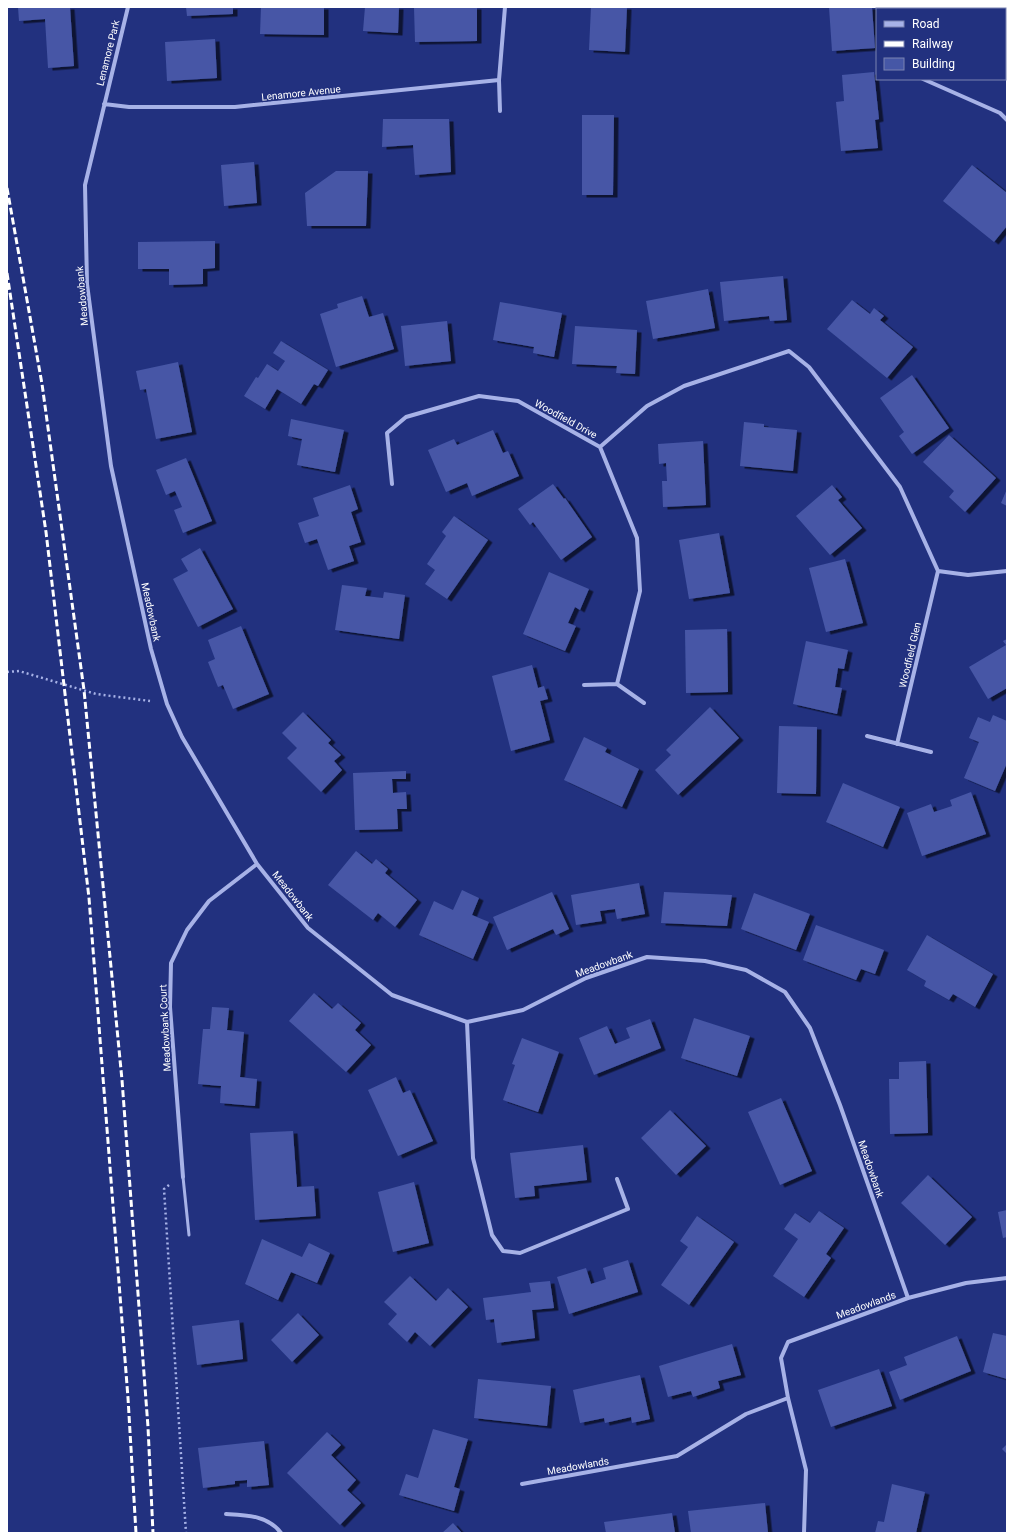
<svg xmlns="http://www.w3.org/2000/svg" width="1014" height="1540" font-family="Roboto,sans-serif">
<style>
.building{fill:#4657a6;filter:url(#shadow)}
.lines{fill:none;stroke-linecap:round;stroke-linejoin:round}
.path{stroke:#a7b2e7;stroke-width:2.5;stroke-dasharray:2 3;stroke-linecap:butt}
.lane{stroke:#a7b2e7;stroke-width:3}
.street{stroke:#a7b2e7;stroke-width:4}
.rail{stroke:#fff;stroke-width:3;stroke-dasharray:7 3;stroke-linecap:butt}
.labels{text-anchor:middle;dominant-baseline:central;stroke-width:3;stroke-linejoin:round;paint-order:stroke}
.street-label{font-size:10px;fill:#fff;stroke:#22317f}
</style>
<defs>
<filter id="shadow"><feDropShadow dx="4.5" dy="2.5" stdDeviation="0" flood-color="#0009"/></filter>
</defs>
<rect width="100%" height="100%" fill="#22317f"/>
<path class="building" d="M18,7h52l4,59 -26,2 -3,-49 -26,2z
M186,7h47v7l-46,2z
M261,7h63v28l-64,-1z
M365,7h34l-1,26 -35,-2z
M414,7h63v34l-62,1z
M591,7h36l-2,45 -36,-2z
M829,7h43l3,41 -43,3z
M989,7h18v37l-2,-4v-31h-15z
M215,39l2,39 -50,3 -2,-39z
M874,72l5,47 -4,1 3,28 -37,3 -5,-49 8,-1 -2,-26z
M582,115h32l-1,80h-31z
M383,119h66l2,53 -36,3 -2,-30 -31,2z
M254,162l3,41 -33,3 -3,-41z
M972,165l35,28v33l-13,16 -51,-41z
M336,171h32l-2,55h-59l-2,-33z
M215,241v27l-12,1v15l-34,1v-16h-31v-27z
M783,276l4,44 -17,1 -1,-5 -45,5 -4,-39z
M708,289l7,39 -62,11 -7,-38z
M362,296l7,21 14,-4 11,36 -58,18 -16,-53 18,-6 -1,-4z
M852,300l18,14 4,-6 10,8 -4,4 33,27 -26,31 -60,-49z
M500,302l62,11 -8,44 -21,-4 1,-6 -41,-7z
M447,321l4,40 -46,5 -4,-40z
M575,326l62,4 -2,44 -19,-1 1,-7 -45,-2z
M281,341l47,29 -10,16 -4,-2 -13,20 -24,-15 -12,20 -21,-13 12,-19 2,1 9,-14 11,7 7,-10 -12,-8z
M178,362l14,70 -36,7 -10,-50 -6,1 -4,-19z
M912,375l37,53 -37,26 -13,-18 5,-4 -24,-34z
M291,419l53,11 -9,42 -38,-7 5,-26 -14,-3z
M744,422l20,2v3l33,3 -4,41 -53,-5z
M493,430l10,23 5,-2 11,25 -47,20 -5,-13 -21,9 -18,-42 26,-11 3,6z
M949,435l47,43 -31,34 -16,-15 5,-6 -31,-29z
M703,441l3,64 -43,2 -1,-26h5l-1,-18 -7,1 -1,-20z
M186,458l26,63 -29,12 -9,-23 8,-3 -7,-16 -9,4 -10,-25z
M553,484l11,15 1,-1 27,39 -31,23 -28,-38 -3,3 -12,-16z
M350,485l8,24 -7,3 10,30 -12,4 5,15 -26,9 -11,-31 -12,4 -7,-20 21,-7 -6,-18z
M832,485l10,12 -4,3 24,28 -32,27 -34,-39z
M1007,489v17l-6,-3z
M454,516l34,24 -41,59 -22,-15 10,-14 -8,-6 19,-28 -4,-4z
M719,533l11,60 -41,6 -10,-59z
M200,548l33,61 -35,18 -25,-48 15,-8 -7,-12z
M845,559l18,64 -37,9 -17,-64z
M549,572l40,17 -9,21 -5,-3 -7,16 8,3 -11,25 -42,-17z
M342,585l25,3 -2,8 18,2 1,-6 21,3 -6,44 -64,-9z
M241,626l28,68 -36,15 -10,-24 -5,2 -10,-25 7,-3 -7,-19z
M727,629l1,63 -42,1 -1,-63z
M1007,639v49l-19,11 -19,-32 37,-22 -3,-4z
M806,641l42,9 -4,19 -6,-1 -3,19 7,1 -5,26 -44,-10z
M532,665l6,23 6,-2 4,13 -8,2 10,39 -39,11 -19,-75z
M710,707l29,31 -61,57 -23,-25 16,-15 -5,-5z
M303,712l28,28 -3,3 13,12 -7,6 8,9 -21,22 -34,-34 10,-10 -15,-15z
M993,715l14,6v42l-12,28 -31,-13 15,-36 -10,-4 9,-21 12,5z
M779,726l38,1 -1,67 -39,-1z
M584,737l23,11 -2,4 34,17 -17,38 -58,-27z
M406,771v8h-14l1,14 13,-1 1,17h-10l1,20 -43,1 -2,-57z
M843,783l57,24 -17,40 -57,-25z
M971,792l15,42 -64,22 -15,-43 24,-9 3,8 18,-6 -2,-6z
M356,851l16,13 4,-5 12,10 -3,4 32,27 -22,27 -17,-14 -5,7 -45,-35z
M639,883l6,31 -28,5 -2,-10 -15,2 2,10 -26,4 -5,-30z
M462,890l17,8 -7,17 17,7 -16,37 -54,-24 15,-34 19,9z
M552,892l17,37 -13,6 -3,-6 -46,21 -14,-33z
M664,892l68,3 -5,31 -66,-3z
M754,893l56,21 -14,36 -55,-21z
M816,925l68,25 -9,24 -14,-5 -5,11 -53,-20z
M927,935l66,39 -18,33 -22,-13 -4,6 -25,-14 2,-5 -19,-11z
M314,993l18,16 6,-6 23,20 -6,7 16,15 -25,27 -57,-51z
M212,1007l17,1 -2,22 17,2 -4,45 17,2 -2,27 -35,-3 1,-17 -23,-2 5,-55h7z
M694,1018l56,18 -13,40 -56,-18z
M650,1019l11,29 -67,27 -15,-37 28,-12 8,18 15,-6 -4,-10z
M522,1038l37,14 -21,60 -35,-12 12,-35 -3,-1z
M926,1061l2,72 -38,1 -1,-55h10v-17z
M396,1077l7,16 7,-3 23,51 -35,15 -30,-66z
M781,1098l31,73 -32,14 -32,-73z
M670,1110l36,36 -30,29 -35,-37z
M293,1131l4,56 17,-1 2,30 -61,4 -5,-87z
M583,1145l4,35 -53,6 1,10 -20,2 -5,-45z
M928,1175l44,42 -27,28 -44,-42z
M414,1182l15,61 -36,9 -15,-60z
M1007,1210v27l-4,1 -5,-26z
M819,1211l25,17 -18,26 5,4 -27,39 -31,-21 25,-37 -14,-10 11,-16 15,10z
M697,1216l37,26 -45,63 -28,-20 27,-38 -8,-6z
M262,1239l40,18 7,-14 21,10 -13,30 -26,-11 -13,28 -33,-16z
M628,1260l10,32 -69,22 -12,-37 29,-9 5,16 15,-5 -3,-11z
M410,1276l26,25 12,-13 20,19 -38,39 -15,-14 -8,10 -19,-18 9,-10 -13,-12z
M550,1281l4,27 -22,2 3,28 -38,5 -3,-24 -8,1 -3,-22 48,-6 -2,-9z
M298,1313l21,22 -27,27 -21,-22z
M239,1320l4,39 -46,6 -5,-39z
M993,1333l14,3v43l-24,-7z
M957,1336l14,35 -71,29 -11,-28 18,-7 -3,-8z
M732,1344l9,31 -23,6 2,7 -27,9 -2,-6 -23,6 -9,-31z
M879,1369l13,37 -61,21 -13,-37z
M640,1375l10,44 -18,4 -1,-6 -26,6 -1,-5 -24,5 -7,-33z
M478,1379l73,7 -4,40 -73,-8z
M433,1429l35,10 -14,48 6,2 -6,22 -55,-16 7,-21 12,4z
M327,1432l14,13 -10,10 25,25 -9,10 14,13 -21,22 -53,-52z
M264,1441l5,44 -22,2v-7l-12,1v3l-32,4 -5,-40z
M1007,1444v10l-5,-5z
M892,1484l33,8 -9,41h-41l3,-12 6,1z
M765,1503l3,30h-77l-3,-22z
M672,1513l3,20h-69l-2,-11z
M453,1523l9,10h-20z"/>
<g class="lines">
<path class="path" d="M7,672l12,-1 77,23 54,7
M169,1185l-5,4 22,344"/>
<path class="lane" d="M183,1177l6,58"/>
<path class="street" d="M128,7l-43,178 2,99 24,182 40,183 16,55 15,33 75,127 51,64 84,67 75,27 56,-12 63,-32 61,-21 58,4 41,9 39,22 25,36 30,77 68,193
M930,9l1,-2
M923,79l77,34 7,7
M104,104l25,3h106l264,-27
M500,111l-1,-31 6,-73
M600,447l47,-41 37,-20 105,-35 20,16 91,120 38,84
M392,484l-5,-51 19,-16 73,-21 39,5 82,46 37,91 3,53 -23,93
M938,571l30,4 39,-4
M584,685l33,-1 27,19
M867,736l64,16
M897,744l41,-173
M467,1022l6,136 19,77 11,16 17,2 108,-44 -11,-30
M183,1177l-13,-170 1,-44 16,-33 22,-29 48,-37
M522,1484l155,-28 69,-42 42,-16
M226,1514c19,1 42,1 55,19
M804,1533l2,-63 -18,-72 -7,-40 7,-16 120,-44 58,-15 41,-5"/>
<path class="rail" d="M7,188l35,196 42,306 38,390 26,347 5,106
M7,273l39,259 43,366 39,500 8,135"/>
</g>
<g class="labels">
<g class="street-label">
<text transform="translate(108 53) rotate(-76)">Lenamore Park</text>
<text transform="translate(301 93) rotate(-6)">Lenamore Avenue</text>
<text transform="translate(82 296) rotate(-95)">Meadowbank</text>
<text transform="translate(566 419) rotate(29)">Woodfield Drive</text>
<text transform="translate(151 612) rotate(78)">Meadowbank</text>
<text transform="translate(910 655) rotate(-77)">Woodfield Glen</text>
<text transform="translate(293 896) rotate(52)">Meadowbank</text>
<text transform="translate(604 964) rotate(-20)">Meadowbank</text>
<text transform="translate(165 1028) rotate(-93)">Meadowbank Court</text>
<text transform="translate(871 1169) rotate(71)">Meadowbank</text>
<text transform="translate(866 1305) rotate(-20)">Meadowlands</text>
<text transform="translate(578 1466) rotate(-10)">Meadowlands</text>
</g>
</g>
<rect width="1014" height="1540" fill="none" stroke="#ffffff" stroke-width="16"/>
<rect x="876" y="8" width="130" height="72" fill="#22317f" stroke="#7a83b2"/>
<rect x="884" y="21" width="20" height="6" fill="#a7b2e7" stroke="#7a83b2"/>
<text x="912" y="28" font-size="12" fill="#ffffff">Road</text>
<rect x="884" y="41" width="20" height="6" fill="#ffffff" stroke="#7a83b2"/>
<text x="912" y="48" font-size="12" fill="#ffffff">Railway</text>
<rect x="884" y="58" width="20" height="12" fill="#4657a6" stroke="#7a83b2"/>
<text x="912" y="68" font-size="12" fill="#ffffff">Building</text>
</svg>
